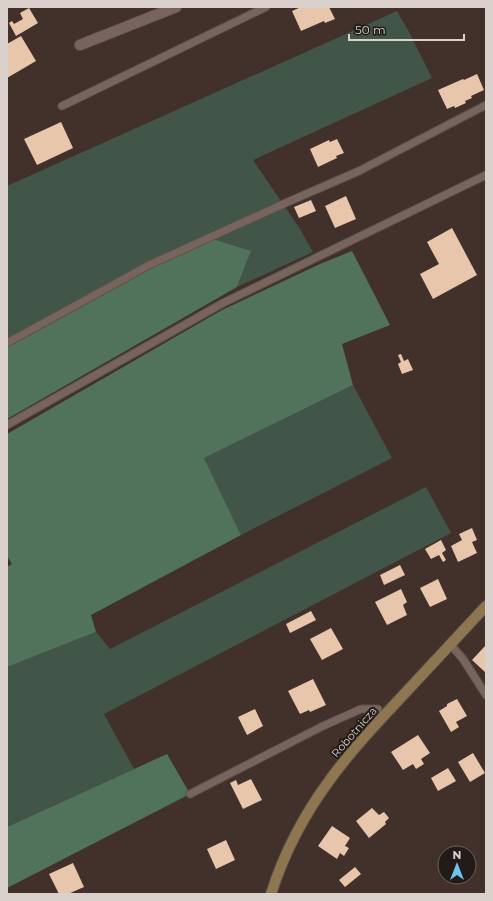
<svg xmlns="http://www.w3.org/2000/svg" width="493" height="901" font-family="Montserrat,sans-serif">
<style>
.green{fill:#415648}
.forest{fill:#51735c}
.building{fill:#e8c6ac}
.lines{fill:none;stroke-linecap:round;stroke-linejoin:round}
.lane-casing{stroke:#5d504a;stroke-width:9}
.street-casing{stroke:#5d504a;stroke-width:12}
.secondary-casing{stroke:#5d504a;stroke-width:12}
.lane{stroke:#77655d;stroke-width:7}
.street{stroke:#77655d;stroke-width:10}
.secondary{stroke:#8e7650;stroke-width:10}
.labels{text-anchor:middle;dominant-baseline:central;stroke-width:4;stroke-linejoin:round;paint-order:stroke}
.street-label{font-size:11px;fill:#dad0cc;stroke:#221b18}
</style>
<rect width="100%" height="100%" fill="#41312a"/>
<path class="green" d="M397,11l12,21 23,46 -179,82 47,69 13,23 -76,35 14,-36 -244,93v-158z
M353,385l39,73 -151,77 -37,-77z
M426,487l25,46 -347,181 30,55 -127,58v-160l89,-35 14,17z"/>
<path class="forest" d="M209,238l42,13 -14,36 -230,132v-75z
M352,251l38,74 -48,19 11,41 -149,73 37,77 -150,80 5,17 -89,35v-100l5,-3 -5,-8v-122l215,-124 98,-46z
M167,754l23,40 -183,94v-61z"/>
<path class="building" d="M301,7h28l6,12 -10,4 -1,-2 -23,10 -9,-20z
M29,8l9,15 -22,13 -7,-13 3,-2 2,3 9,-5 -3,-6z
M21,36l15,25 -29,17v-34z
M477,74l7,16 -13,6 1,2 -7,3 1,2 -11,5 -1,-2 -7,3 -9,-19 25,-11 1,1z
M61,122l12,26 -36,17 -13,-26z
M337,139l7,14 -8,3 1,2 -19,9 -8,-18 19,-9 1,2z
M346,196l10,23 -21,9 -10,-22z
M311,200l5,11 -17,7 -5,-11z
M452,228l25,47 -44,24 -13,-25 19,-10 -12,-22z
M401,354l3,7 4,-2 5,11 -11,4 -4,-10 3,-2 -3,-7z
M472,528l5,12 -5,2 5,11 -19,9 -7,-16 11,-6 -3,-6z
M441,540l5,10 -4,3 4,7 -3,2 -4,-7 -8,4 -6,-10z
M400,565l5,10 -21,10 -4,-10z
M438,579l9,20 -17,8 -10,-19z
M401,589l6,13 -4,3 4,10 -20,10 -12,-23z
M311,611l5,9 -26,13 -4,-9z
M331,628l12,21 -21,11 -12,-21z
M486,645v28l-14,-13z
M313,679l13,26 -16,7 -1,-2 -9,4 -12,-23z
M457,699l10,17 -11,6 3,5 -8,5 -12,-21 8,-5v-2z
M255,709l8,17 -16,9 -9,-18z
M418,735l12,18 -9,6 3,5 -8,5 -3,-5 -10,6 -12,-18z
M473,753l12,20 -15,9 -12,-20z
M448,768l8,13 -18,10 -7,-13z
M251,779l11,21 -19,9 -13,-26 6,-3 2,5z
M372,808l7,7 5,-3 5,6 -4,4 1,2 -17,14 -13,-17z
M332,826l18,12 -5,8 4,2 -5,8 -4,-3 -3,6 -19,-13z
M226,840l9,20 -19,9 -9,-20z
M73,863l11,24 -16,7h-9l-10,-20z
M355,867l6,7 -16,13 -6,-7z"/>
<g class="lines">
<g class="lane-casing">
<path id="lane" d="M62,106l204,-99
M7,343l142,-78 141,-64 69,-30 127,-66
M7,425l216,-122 263,-128
M450,644l13,15 23,36
M190,794l133,-68 38,-17h17"/>
</g>
<g class="street-casing">
<path id="street" d="M80,45l96,-38"/>
</g>
<g class="secondary-casing">
<path id="secondary" d="M271,894c13,-41 33,-79 58,-113 23,-32 51,-61 78,-90 26,-28 53,-57 79,-85"/>
</g>
<use href="#lane" class="lane"/>
<use href="#street" class="street"/>
<use href="#secondary" class="secondary"/>
</g>
<g class="labels">
<g class="street-label">
<text transform="translate(354 732) rotate(-49)">Robotnicza</text>
</g>
</g>
<rect width="493" height="901" fill="none" stroke="#dad0cc" stroke-width="16"/>
<g transform="translate(457 865)"><circle r="19" fill="#221b18" stroke="#6c6360"/>
<path d="M0-3L7 15L0 10L-7 15Z" fill="#6ec2f3"/>
<text y="-6" font-size="11" font-weight="bold" text-anchor="middle" fill="#dad0cc">N</text>
</g>
<path d="M349 34v6h115v-6" fill="none" stroke="#dad0cc" stroke-width="2"/>
<text x="355" y="34" font-size="12" fill="#dad0cc" stroke="#221b18" stroke-width="3" paint-order="stroke">50 m</text>
</svg>
